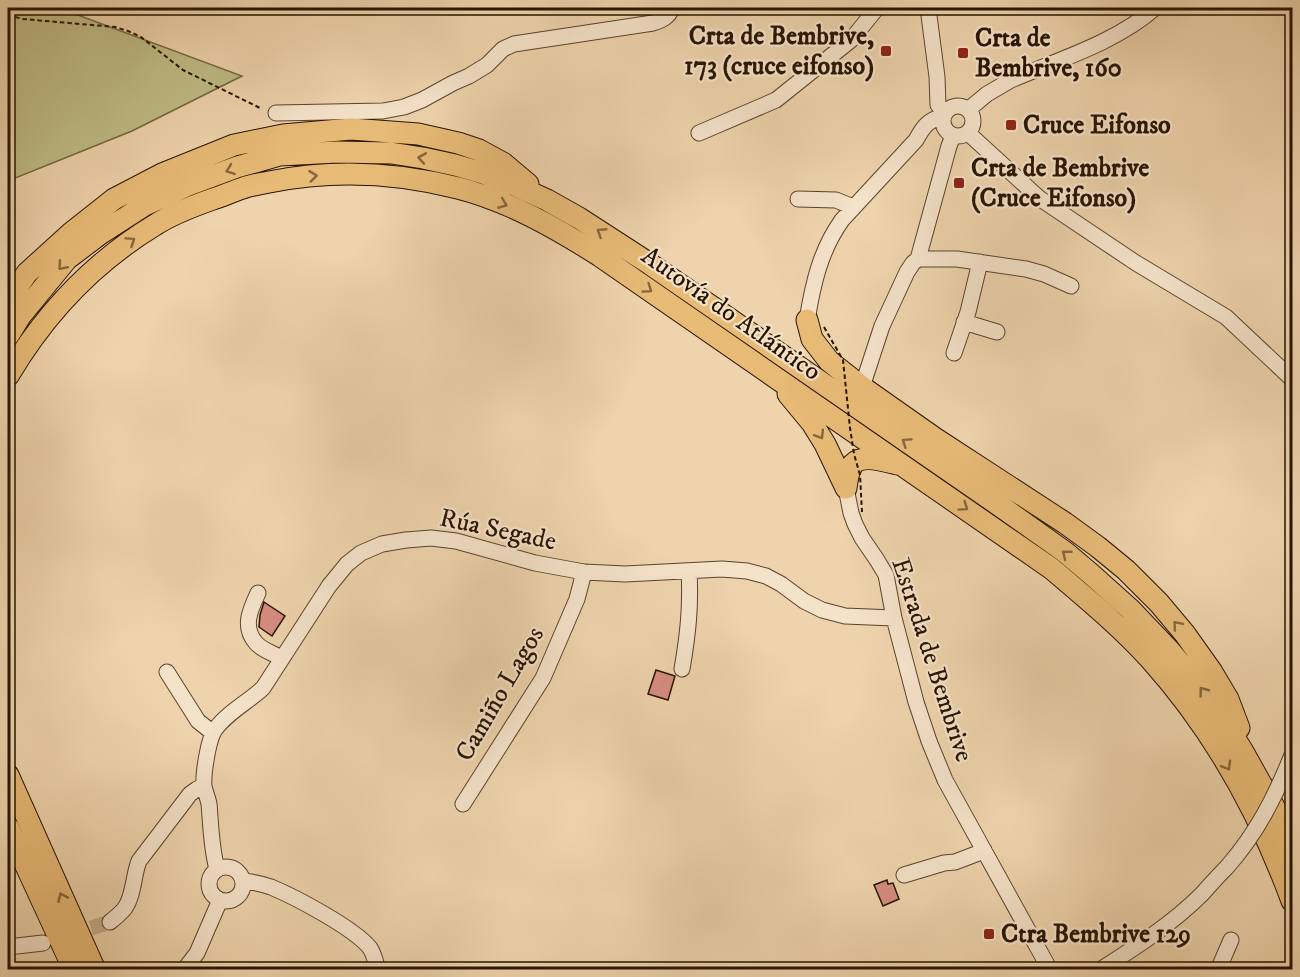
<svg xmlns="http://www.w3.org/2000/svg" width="1300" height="977" font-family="'IM FELL DW Pica',serif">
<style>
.green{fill:#bfbb85;stroke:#736843;stroke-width:1.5}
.building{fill:#d78d82;stroke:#271401;stroke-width:1.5}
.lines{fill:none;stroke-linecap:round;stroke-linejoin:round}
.minor-tunnel{stroke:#c6ad8a;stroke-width:15;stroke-dasharray:15 8;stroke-linecap:butt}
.minor-casing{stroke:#59442c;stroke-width:17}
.highway-casing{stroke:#271401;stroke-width:23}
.path{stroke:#271401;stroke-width:2;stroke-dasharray:4.5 3;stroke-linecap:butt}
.minor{stroke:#f4e2c9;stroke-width:15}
.highway{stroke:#e7ba76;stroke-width:21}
.minor-bridge-casing{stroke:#59442c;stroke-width:17;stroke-linecap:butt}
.path-bridge{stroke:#271401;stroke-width:2;stroke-dasharray:4.5 3;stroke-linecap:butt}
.minor-bridge{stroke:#f4e2c9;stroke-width:15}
.oneway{stroke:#87673c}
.poi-dot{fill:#8f2418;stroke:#f4e2c9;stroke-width:2}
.labels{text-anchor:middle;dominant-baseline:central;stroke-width:4.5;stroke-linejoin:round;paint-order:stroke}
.poi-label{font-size:26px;font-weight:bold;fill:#271401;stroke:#f4e2c9;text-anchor:start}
.street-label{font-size:26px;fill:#271401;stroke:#f4e2c9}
</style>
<rect width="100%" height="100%" fill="#eed3ac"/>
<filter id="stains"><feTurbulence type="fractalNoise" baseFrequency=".00333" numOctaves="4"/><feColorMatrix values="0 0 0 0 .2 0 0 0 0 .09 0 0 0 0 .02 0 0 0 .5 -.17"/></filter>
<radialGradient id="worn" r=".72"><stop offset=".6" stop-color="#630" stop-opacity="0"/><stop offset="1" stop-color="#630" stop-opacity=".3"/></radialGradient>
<path class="green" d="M8,8h51l183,68 -110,55 -124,50z"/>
<path class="building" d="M264,602l21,14 -13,20 -13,-9 1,-12z
M656,670l19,6 -7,24 -20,-6z
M887,880l1,4 5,-1 6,16 -16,7 -9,-21z"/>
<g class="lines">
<path class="minor-tunnel" d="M69,935l41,-13"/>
<g class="minor-casing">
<path id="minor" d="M928,8l9,69 1,28 7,7
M943 121a15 15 0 1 1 30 0a15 15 0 1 1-30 0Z
M969,109l18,-15 24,-14c47,-20 106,-38 144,-72
M276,113l107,-2 21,-4 18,-7 31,-17 16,-7 18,-11 16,-16 11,-5 139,-21c9,-3 16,-6 19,-15
M699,133l77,-33 75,-60 26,-32
M968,133l71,65 97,65 90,54 66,62
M798,199l38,1 17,7
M918,259l31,-113 4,-10
M807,320c6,-36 13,-69 35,-100l74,-80c7,-13 12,-20 27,-24
M964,322l33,10
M954,353l14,-41 12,-50
M862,387l20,-61 25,-54 6,-9 5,-4h39l69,10 18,5 27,12
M846,488l5,25 4,11 7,14 15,22 9,15 8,43 22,84 13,39 16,39 105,190
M258,593c-8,17 -16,34 -2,50 6,7 17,10 25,15
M682,669c6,-35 9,-63 7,-98
M167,672l31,49 15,12
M463,804l80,-126 34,-79 7,-27
M209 884a17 17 0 1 1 34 0a17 17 0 1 1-34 0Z
M217,869c-6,-22 -6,-43 -8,-65 -1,-6 -4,-12 -5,-18 -1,-12 4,-44 10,-55 11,-17 34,-29 49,-43l66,-102 18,-22 14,-11 21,-9 24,-4 25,-2 25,3 79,22 49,9 41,2 97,-5 25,2 19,5 15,8 23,17 18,9 23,6 49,2
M904,875l40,-12 11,-1 21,-8 8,-4
M244,881c8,1 19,3 27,6 24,10 83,41 99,61 4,6 6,15 8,22
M110,922c5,-4 11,-9 15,-14 9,-13 8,-32 14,-47l51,-67 7,-5 7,-3
M8,947l35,-4
M184,970l13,-17 23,-53
M1100,970c36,-23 72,-46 102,-76 8,-9 16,-18 25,-27
M1218,970l13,-30"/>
</g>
<g class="highway-casing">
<path id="highway" d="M8,300l19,-27 44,-40 43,-34 48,-25 72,-29 49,-10 68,-6 67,5 40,9 21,7 24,13 25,21
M807,320l5,19 17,22 33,26 74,52 129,84 33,24 28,23 33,33 26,31 27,38 16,27 11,29
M8,336l13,-21 46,-56 33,-25 45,-29 41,-19 51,-19 43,-12 57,-3 54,1 32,5 32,7 28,8 31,12 33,15 32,18 71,46 356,246 59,42 26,22 39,35 39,41 31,37 21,29 21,34 36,64 14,38
M8,376c36,-61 86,-114 147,-151 17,-11 38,-19 58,-26 10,-3 20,-8 30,-11 8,-3 17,-4 26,-6 64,-13 126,-10 189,6 51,13 98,40 142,68l452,313c34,29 68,57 98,90 63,70 110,155 142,242
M788,394l24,29 13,21 21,44
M846,488c1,-8 2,-17 7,-24 9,-10 33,-3 44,0
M8,775l87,195
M8,827l66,143"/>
</g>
<path class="path" d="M8,15l15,4 92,8 13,4 13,6 42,33 79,39"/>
<use href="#minor" class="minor"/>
<use href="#highway" class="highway"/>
<g class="minor-bridge-casing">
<path id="minor-bridge" d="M1227,867c30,-34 48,-70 65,-112"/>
</g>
<path class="path-bridge" d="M824,327l19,33 7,68 4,26 6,21 2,37"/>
<use href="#minor-bridge" class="minor-bridge"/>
</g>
<defs><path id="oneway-chevron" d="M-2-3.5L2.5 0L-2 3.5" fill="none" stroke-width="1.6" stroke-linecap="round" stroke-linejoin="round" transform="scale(1.5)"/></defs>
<g class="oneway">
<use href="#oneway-chevron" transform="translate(422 158) rotate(-170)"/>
<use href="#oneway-chevron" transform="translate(230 170) rotate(160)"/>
<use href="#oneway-chevron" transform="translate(313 176) rotate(-7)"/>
<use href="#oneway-chevron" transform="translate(503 204) rotate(22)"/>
<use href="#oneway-chevron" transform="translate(601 232) rotate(-147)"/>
<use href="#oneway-chevron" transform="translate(131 241) rotate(-34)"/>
<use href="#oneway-chevron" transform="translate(62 266) rotate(131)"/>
<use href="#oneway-chevron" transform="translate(648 289) rotate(35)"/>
<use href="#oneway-chevron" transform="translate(820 435) rotate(58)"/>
<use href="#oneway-chevron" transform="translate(906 442) rotate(-145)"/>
<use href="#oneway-chevron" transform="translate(964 507) rotate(35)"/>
<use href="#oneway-chevron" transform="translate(1066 554) rotate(-142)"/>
<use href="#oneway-chevron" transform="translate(1177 625) rotate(-130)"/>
<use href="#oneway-chevron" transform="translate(1203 691) rotate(-127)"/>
<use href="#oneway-chevron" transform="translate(1227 766) rotate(60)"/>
<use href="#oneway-chevron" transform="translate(62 897) rotate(-114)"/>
</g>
<g class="poi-dot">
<rect x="880" y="45" width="12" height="12" rx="3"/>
<rect x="957" y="47" width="12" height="12" rx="3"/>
<rect x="1005" y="119" width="12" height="12" rx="3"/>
<rect x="953" y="177" width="12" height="12" rx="3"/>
<rect x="983" y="928" width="12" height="12" rx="3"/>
</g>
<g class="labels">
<g class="poi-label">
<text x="874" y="36" text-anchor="end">Crta de Bembrive,<tspan x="874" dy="30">173 (cruce eifonso)</tspan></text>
<text x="975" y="38">Crta de<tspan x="975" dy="30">Bembrive, 160</tspan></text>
<text x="1023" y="125">Cruce Eifonso</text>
<text x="971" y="168">Crta de Bembrive<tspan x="971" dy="30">(Cruce Eifonso)</tspan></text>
<text x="1001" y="934">Ctra Bembrive 129</text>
</g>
<g class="street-label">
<text transform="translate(731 314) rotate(35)">Autovía do Atlántico</text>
<text transform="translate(498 530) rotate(12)">Rúa Segade</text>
<text transform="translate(932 660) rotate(72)">Estrada de Bembrive</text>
<text transform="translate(500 694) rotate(-60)">Camiño Lagos</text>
</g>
</g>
<rect width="1300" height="977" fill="none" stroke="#eed3ac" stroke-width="30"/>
<rect x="9" y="9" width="1282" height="959" fill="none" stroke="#271401" stroke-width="3"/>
<rect x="15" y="15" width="1270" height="947" fill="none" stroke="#271401" stroke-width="1.5"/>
<rect width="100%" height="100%" filter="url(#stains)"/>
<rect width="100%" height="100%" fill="url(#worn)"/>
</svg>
